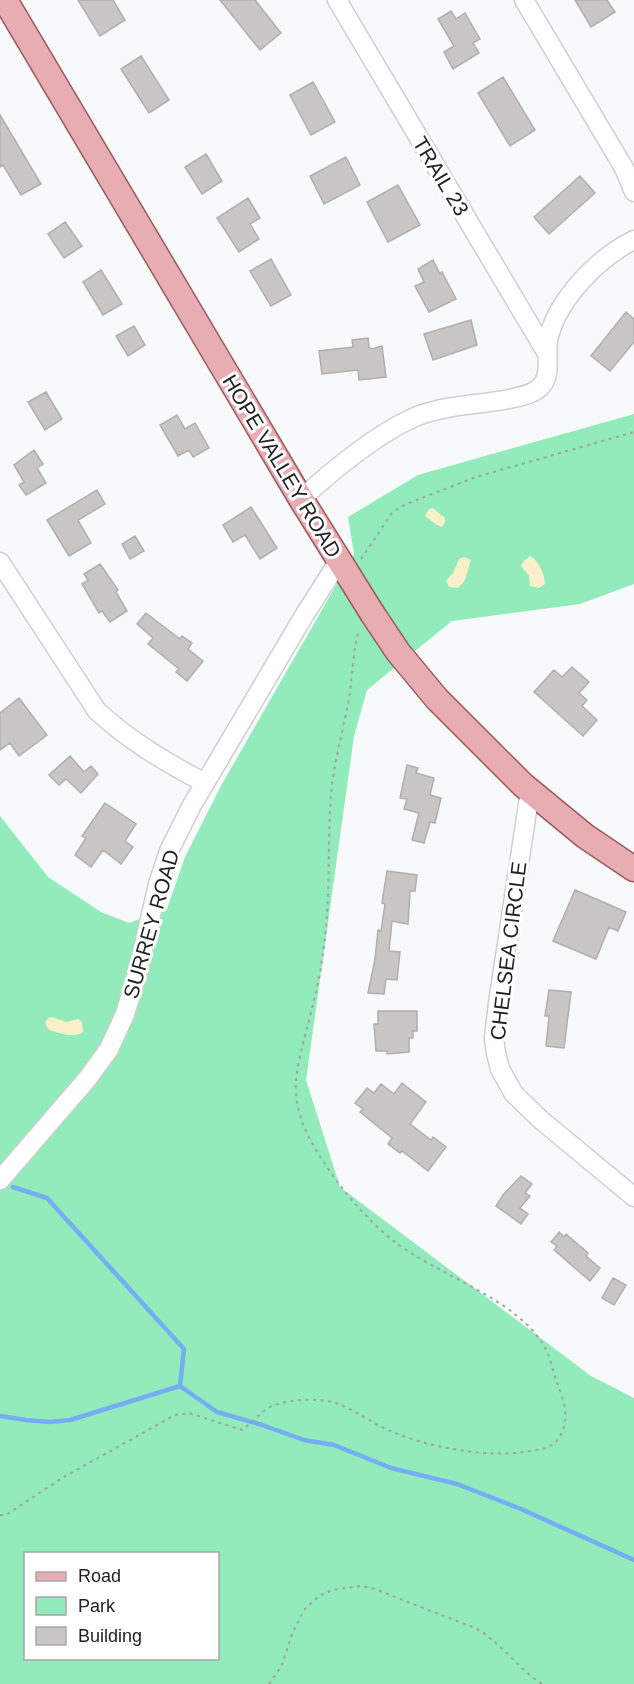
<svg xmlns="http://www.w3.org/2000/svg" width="634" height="1684" font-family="Helvetica,sans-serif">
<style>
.green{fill:#91ebba;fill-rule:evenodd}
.sand{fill:#f9f0ca}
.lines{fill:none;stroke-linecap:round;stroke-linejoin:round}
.stream{stroke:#75aef4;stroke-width:4.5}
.building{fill:#c8c7c6;stroke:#b0afae;stroke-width:1.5}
.minor-casing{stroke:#cecfd0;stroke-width:21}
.major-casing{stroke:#99595e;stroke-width:27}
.path{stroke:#a1a2a2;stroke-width:2;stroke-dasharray:3 4.5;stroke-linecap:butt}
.minor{stroke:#fff;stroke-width:18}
.major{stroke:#e8adb2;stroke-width:24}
.labels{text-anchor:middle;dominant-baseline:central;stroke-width:6;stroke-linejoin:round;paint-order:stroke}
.street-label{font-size:21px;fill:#212222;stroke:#fff}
</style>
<rect width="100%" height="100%" fill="#f8f9fa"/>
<path class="green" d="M634,414v170l-54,20 -128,17 -85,69 -13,46 -48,344 34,107 251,189 43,22v286h-634v-868l48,61 53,35 28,11 38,-14 18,-52 37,-73 132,-230 -6,-37 70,-42zM26,1554h192v104h-192z"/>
<path class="sand" d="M433,508l12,10v4l-3,5 -5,-2 -12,-9 4,-7z
M530,556c8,3 15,19 15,28l-6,4 -9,-2 -1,-10 -8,-10 3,-5z
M464,557l7,3 -6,20 -7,8 -9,-1 -3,-6 7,-8 6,-14z
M52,1017l14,5 12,-3 4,3 1,10c-8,7 -24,1 -34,-2l-4,-7 3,-5z"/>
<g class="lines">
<path class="stream" d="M13,1187l34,11 137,151 -4,37
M180,1386l37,26 45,13 42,15 30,5 57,23 66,16 64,25 113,51
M0,1416l26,4 24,2 20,-2 110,-34"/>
</g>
<path class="building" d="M78,0h35l12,20 -25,16z
M220,0h35l26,33 -21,17z
M575,0h32l8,12 -24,15z
M451,11l5,8 9,-6 15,26 -7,4 6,10 -26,16 -9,-17 10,-6 -16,-27z
M141,56l28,44 -20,13 -28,-44z
M503,77l32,53 -25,16 -32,-53z
M313,82l22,40 -24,13 -21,-40z
M0,115l41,69 -20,11 -18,-30 -3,2z
M206,154l16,27 -20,13 -17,-27z
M346,157l14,28 -36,19 -14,-28z
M580,176l15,17 -46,41 -15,-17z
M398,185l22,40 -32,17 -21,-40z
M248,198l12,20 -10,6 9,15 -20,13 -22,-34z
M65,222l17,24 -18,12 -16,-24z
M271,259l20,36 -20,11 -21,-35z
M433,260l7,14 2,-2 14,27 -27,13 -14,-26 9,-4 -6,-13z
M101,270l21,34 -19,11 -20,-33z
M626,312l8,7v23l-24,29 -19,-15z
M471,320l6,25 -44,15 -9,-26z
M134,326l11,19 -17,11 -12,-20z
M368,338l1,9 3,2 10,-3 4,31 -27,3 -1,-10 -36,4 -3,-23 34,-4 -1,-7z
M46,392l16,27 -17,11 -17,-28z
M177,415l8,14 10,-6 14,25 -16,9 -4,-7 -11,6 -18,-31z
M34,450l9,14 -6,4 9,15 -20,12 -7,-10 5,-3 -10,-17z
M97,490l8,14 -27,16 13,23 -22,13 -22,-36z
M251,507l26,41 -17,11 -15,-24 -12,7 -10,-17z
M135,536l9,15 -14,8 -8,-15z
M100,564l18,26 -2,2 11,19 -17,11 -8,-11 -3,2 -17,-29 6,-4 -4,-6z
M146,613l34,26 2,-3 10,7 -4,6 15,12 -16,20 -11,-9 3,-3 -31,-25 5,-6 -16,-14z
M572,667l17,15 -10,11 8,7 -5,6 15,14 -14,16 -49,-44 20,-22 8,7z
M19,698l28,37 -28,21 -9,-13 -10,7v-37z
M70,756l14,16 7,-6 7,8 -17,19 -15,-14 -7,6 -10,-10z
M407,765l11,3 -2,5 18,5 -4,17 11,3 -6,25 -5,-1 -6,21 -12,-3 7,-27 -15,-4 3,-10 -7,-1z
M105,803l31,21 -11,17 8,6 -12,17 -18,-14 -12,17 -16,-12 11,-17 -4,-2z
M387,871l30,4 -2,16h-5l-2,33 -16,-3 -3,30 11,1 -3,28 -11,-1 -2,15 -16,-1 7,-34 3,-29 3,1 4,-27 -3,-1z
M575,890l51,22 -8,19 -9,-4 -13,32 -43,-18z
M549,990l22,2 -7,56 -18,-2 3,-30h-4z
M378,1011h39v20h-4v7h-4v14l-22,2v-3h-11l-2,-27h4z
M402,1083l24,19 -16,22 21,16 2,-3 13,10 -18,24 -26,-20 -2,2 -12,-9 4,-6 -32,-26 3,-3 -8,-6 12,-15 7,5 7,-9 13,10z
M521,1176l11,8 -7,9 5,3 -10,12 8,6 -7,10 -25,-18 7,-11z
M559,1232l5,5 2,-3 22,19 -2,3 14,12 -10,13 -36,-31 3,-4 -6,-4z
M613,1278l13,7 -12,20 -12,-7z"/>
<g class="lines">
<g class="minor-casing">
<path id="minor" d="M337,0l209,352
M524,0l100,168 10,24
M301,499c31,-28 80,-69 119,-84 30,-11 63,-10 94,-17 8,-2 19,-4 25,-10 15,-12 5,-35 10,-52 10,-38 50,-79 85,-96
M0,562l97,149c33,30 68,51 108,72
M530,791l-32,212 -4,35 2,15 4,16 14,25 27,26 93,77
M0,1180l88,-102 21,-29 16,-35 13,-43 20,-87 11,-33 23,-46 113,-191 34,-53"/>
</g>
<g class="major-casing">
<path id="major" d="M5,0l296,499 71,114 26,39 39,47 86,86 62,51 49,33"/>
</g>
<path class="path" d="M361,559l31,-46 12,-8 72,-28 158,-45
M0,1515h6l56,-37 113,-63 14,-2 53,17c10,-7 19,-19 30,-24 12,-5 32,-7 44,-6 28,0 46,18 70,29 36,17 98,29 137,23 12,-2 28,-2 35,-13 13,-17 6,-37 0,-54 -5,-12 -7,-26 -13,-37 -25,-48 -106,-72 -150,-106 -27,-21 -49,-47 -68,-75 -16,-24 -30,-47 -31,-76 -1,-15 3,-30 6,-44 8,-31 17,-62 21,-94 8,-53 4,-106 8,-159 3,-32 12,-64 18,-95 3,-17 4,-57 11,-69
M269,1684l12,-17 12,-35 11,-22 15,-14 13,-6 28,-4 12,2 103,40c26,14 42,40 67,56"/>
<use href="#minor" class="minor"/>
<use href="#major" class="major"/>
</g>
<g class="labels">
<g class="street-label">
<text transform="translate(441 176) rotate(59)">TRAIL 23</text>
<text transform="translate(282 466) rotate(59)">HOPE VALLEY ROAD</text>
<text transform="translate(151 924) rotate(-74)">SURREY ROAD</text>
<text transform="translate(508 951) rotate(-83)">CHELSEA CIRCLE</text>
</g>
</g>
<rect x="24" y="1552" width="195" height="108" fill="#ffffff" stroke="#a6a7a7" stroke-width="1.5"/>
<rect x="36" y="1572" width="30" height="9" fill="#e8adb2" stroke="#a6a7a7" stroke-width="1.5"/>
<text x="78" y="1582" font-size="18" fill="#212222">Road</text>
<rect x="36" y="1597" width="30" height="18" fill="#91ebba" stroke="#a6a7a7" stroke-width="1.5"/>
<text x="78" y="1612" font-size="18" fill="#212222">Park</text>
<rect x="36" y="1627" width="30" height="18" fill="#c8c7c6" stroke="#a6a7a7" stroke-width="1.5"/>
<text x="78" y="1642" font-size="18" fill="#212222">Building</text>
</svg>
